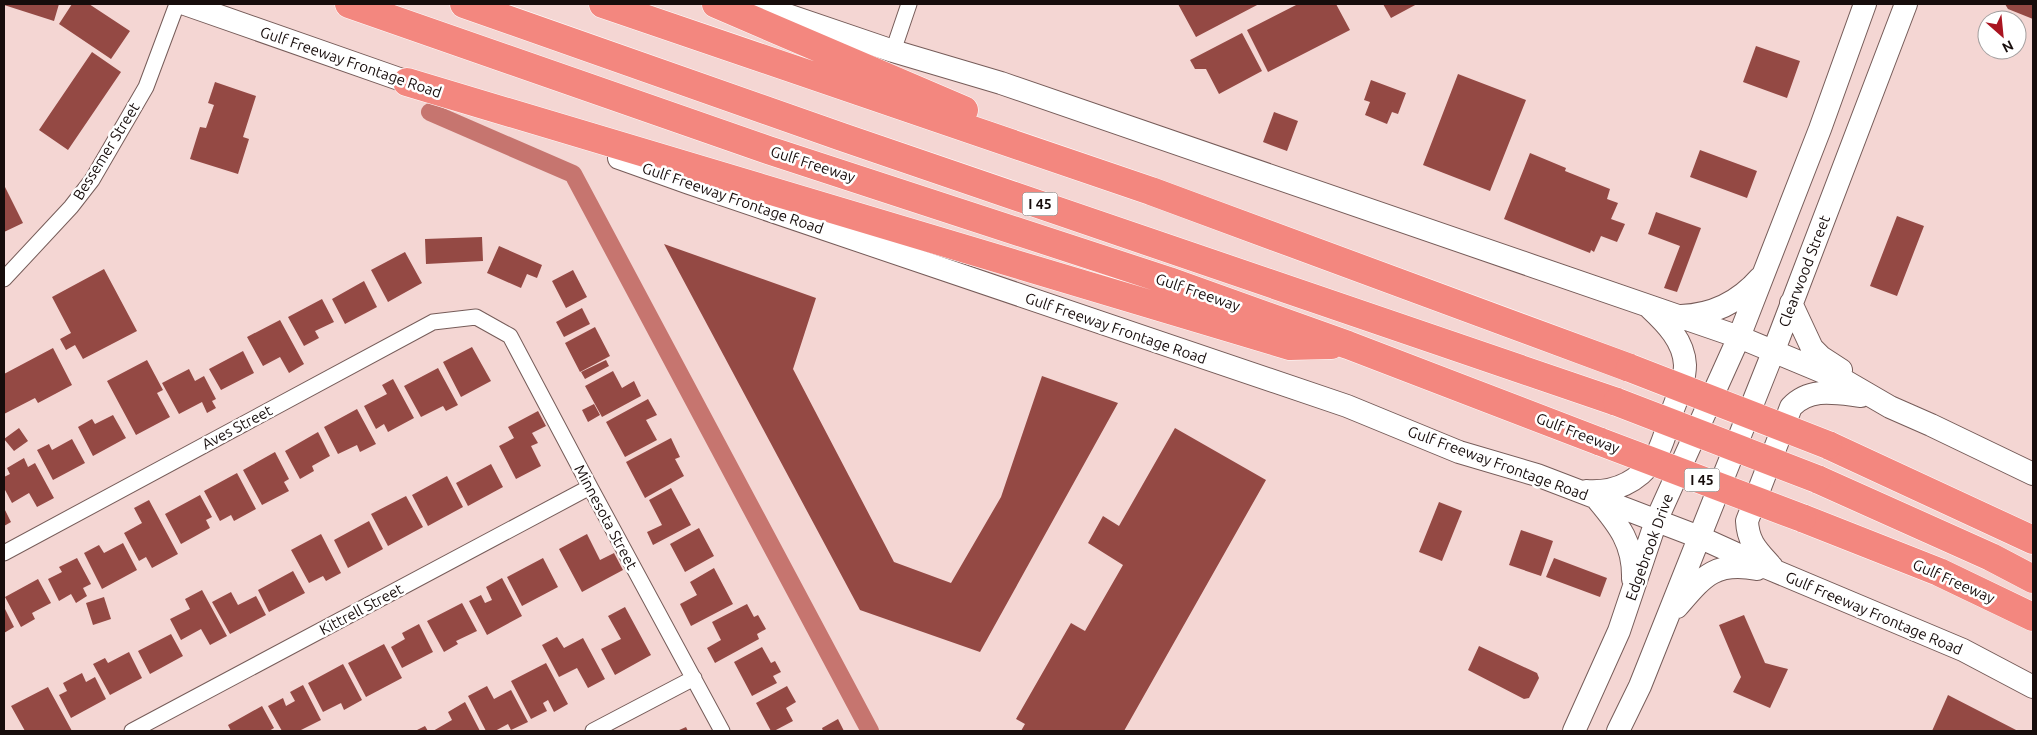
<svg xmlns="http://www.w3.org/2000/svg" width="2037" height="735" font-family="Ubuntu,sans-serif">
<style>
.lines{fill:none;stroke-linecap:round;stroke-linejoin:round}
.canal{stroke:#c6756f;stroke-width:18}
.building{fill:#944944}
.minor-casing{stroke:#765c59;stroke-width:17}
.secondary-casing{stroke:#765c59;stroke-width:24}
.motorway-casing{stroke:#fff;stroke-width:29}
.minor{stroke:#fff;stroke-width:15}
.secondary{stroke:#fff;stroke-width:22}
.motorway{stroke:#f3877f;stroke-width:28}
.motorway-bridge-casing{stroke:#fff;stroke-width:29;stroke-linecap:butt}
.motorway-bridge{stroke:#f3877f;stroke-width:28}
.labels{text-anchor:middle;dominant-baseline:central;stroke-width:5;stroke-linejoin:round;paint-order:stroke}
.shield{fill:#fff;stroke:#5d5655;stroke-width:1}
.shield-label{font-size:14px;font-weight:bold;fill:#170d0c}
.street-label{font-size:15px;fill:#170d0c;stroke:#fff}
</style>
<rect width="100%" height="100%" fill="#f4d6d3"/>
<g class="lines">
<path class="canal" d="M430,112l143,62 297,557"/>
</g>
<path class="building" d="M4,4h55l-5,17 -50,-16z
M72,4h17l41,27 -19,28 -52,-35z
M1178,4h81l-63,33z
M1298,4h38l14,26 -82,42 -21,-42z
M1383,4h34l-26,14z
M2005,4h28v15l-25,-10z
M1242,33l20,38 -43,23 -13,-25h-11l-5,-9z
M1756,46l44,15 -13,37 -44,-16z
M92,52l29,20 -53,78 -29,-20z
M1458,74l68,26 -36,91 -67,-26z
M1371,80l35,13 -8,21 -6,-2 -5,12 -22,-9 5,-13 -6,-2z
M215,82l41,14 -13,41 6,2 -11,35 -48,-15 10,-32 6,1 8,-23 -6,-2z
M1274,112l24,9 -11,30 -24,-9z
M1700,150l57,21 -10,27 -57,-21z
M1530,153l36,15 -1,3 45,18 -3,10 11,4 -7,16 14,5 -8,18 -16,-6 -7,16 -3,-2 -1,3 -86,-34z
M4,185l19,38 -19,9z
M1656,212l45,16 -24,64 -13,-4 16,-42 -32,-12z
M1897,216l27,10 -27,70 -27,-10z
M482,237l1,24 -57,3 -1,-25z
M664,244l152,54 -23,71 101,193 57,21 50,-86 41,-121 76,27 -138,249 -120,-42z
M499,246l43,19 -5,13 -10,-4 -6,14 -34,-15z
M405,252l17,31 -34,19 -17,-32z
M104,269l33,62 -54,28 -8,-14 -9,5 -6,-11 11,-6 -19,-36z
M573,270l14,27 -21,11 -14,-27z
M364,281l13,26 -32,17 -13,-25z
M322,299l12,23 -19,9 4,7 -15,8 -16,-29z
M582,308l8,16 -26,13 -8,-15z
M280,320l24,44 -15,9 -9,-16 -17,9 -16,-29z
M595,327l15,29 -30,16 -15,-29z
M472,347l19,34 -30,16 -18,-35z
M53,348l19,37 -34,18 -3,-5 -31,16v-40z
M243,351l11,22 -33,17 -12,-21z
M147,360l16,30 -6,3 13,24 -34,18 -29,-54z
M606,360l3,6 -24,13 -4,-7z
M438,368l20,37 -12,6 -3,-5 -22,11 -17,-31z
M189,369l6,12 9,-5 12,23 -4,2 4,7 -9,5 -5,-11 -23,12 -17,-31z
M613,371l9,17 12,-7 7,15 -39,21 -17,-31z
M393,379l21,39 -26,14 -4,-8 -8,5 -12,-23 23,-12 -5,-9z
M648,399l9,16 -11,5 11,20 -32,17 -19,-35z
M594,404l6,11 -12,7 -6,-12z
M357,409l19,35 -16,8 -3,-7 -19,9 -14,-27z
M538,411l8,15 -14,7 6,10 -7,3 10,20 -25,13 -17,-33 15,-8 -6,-11z
M113,415l13,23 -33,18 -15,-29 14,-8 3,5z
M19,428l9,13 -14,10 -10,-12z
M1175,428l91,52 -142,251h-103l4,-7 -9,-5 55,-96 14,8 38,-66 -35,-22 15,-27 16,10z
M318,432l12,24 -18,10 2,5 -14,8 -15,-28z
M671,438l9,19 -5,2 9,17 -39,22 -19,-36z
M72,439l13,24 -32,17 -16,-30 12,-6 3,6z
M275,452l14,27 -5,3 5,9 -27,14 -19,-35z
M24,458l4,9 7,-4 19,35 -17,9 -8,-14 -17,10 -8,-15v-11l6,-3 -3,-6z
M491,464l12,23 -35,19 -12,-23z
M237,473l19,36 -22,12 -3,-6 -11,6 -16,-30z
M447,476l16,31 -35,19 -16,-31z
M671,488l20,37 -38,20 -6,-13 15,-7 -13,-25z
M200,495l12,22 -6,3 4,8 -29,16 -16,-30z
M406,496l17,31 -35,19 -17,-32z
M149,500l29,54 -26,14 -6,-11 -7,4 -15,-28 18,-10 -8,-15z
M1439,502l23,9 -20,50 -23,-9z
M4,508l7,14 -7,4z
M369,521l14,28 -35,19 -14,-28z
M699,528l15,28 -29,16 -15,-28z
M1521,530l32,11 -12,35 -32,-11z
M321,534l20,39 -15,8 -3,-5 -14,7 -18,-33z
M587,534l13,26 14,-7 9,17 -41,22 -23,-43z
M123,543l14,27 -35,19 -18,-36 15,-8 5,8z
M77,558l14,26 -8,4 4,8 -11,7 -5,-9 -12,7 -11,-22 14,-7 -3,-5z
M543,558l15,29 -36,19 -15,-29z
M1554,558l53,20 -7,19 -54,-20z
M714,568l19,36 -42,22 -11,-22 17,-9 -7,-13z
M293,571l12,22 -36,19 -11,-22z
M502,578l20,38 -35,19 -18,-34 12,-6 4,8 7,-3 -6,-13z
M38,579l13,24 -19,10 3,6 -14,8 -16,-30z
M202,590l25,46 -17,9 -9,-16 -20,11 -11,-21 20,-10 -5,-10z
M231,592l7,13 18,-9 10,19 -36,19 -18,-32z
M104,597l7,22 -18,6 -7,-22z
M462,603l15,28 -21,10 2,3 -14,8 -17,-31z
M747,604l7,13 4,-2 8,14 -9,5 2,5 -44,24 -8,-15 14,-8 -9,-18z
M4,607l10,20 -10,6z
M625,607l26,48 -36,20 -14,-26 20,-10 -13,-23z
M1744,615l21,48 23,6 -18,39 -37,-16 8,-15 -22,-52z
M419,624l14,28 -31,16 -11,-21 14,-8 -3,-6z
M171,634l12,22 -33,18 -12,-23z
M557,637l7,11 19,-10 22,41 -17,9 -11,-20 -18,9 -17,-32z
M384,644l18,34 -36,19 -18,-34z
M1479,646l58,27 2,5 -10,20 -5,1 -56,-29z
M762,647l9,16 4,-2 6,11 -8,4 4,7 -25,13 -18,-34z
M129,652l13,26 -32,17 -17,-31 12,-6 3,5z
M546,663l22,41 -14,8 -6,-12 -5,3 4,8 -16,8 -20,-38z
M343,664l19,36 -18,10 -3,-7 -18,9 -15,-29z
M82,673l4,9 9,-5 11,22 -35,19 -12,-23 8,-4 -4,-8z
M303,685l18,35 -22,11h-17l-14,-25 15,-8 3,8 9,-5 -5,-9z
M487,686l7,13 17,-9 17,32 -17,8 -3,-6 -13,7h-9l-18,-35z
M787,686l9,16 -10,6 7,13 -19,10h-3l-15,-28z
M48,687l24,44h-47l-14,-25z
M1948,695l70,36h-86z
M465,702l15,29h-47l19,-11 -4,-8z
M262,706l12,22 -5,3h-38l-3,-6z
M838,719l6,12h-21l-1,-3z
M425,726l3,5h-13z
M686,727l2,4h-11z"/>
<g class="lines">
<g class="minor-casing">
<path id="minor" d="M893,51l16,-47
M4,279l67,-72 21,-27 54,-93 31,-83
M4,553l429,-231 43,-5 34,19 80,151 132,244
M132,731l458,-244
M593,731l101,-53"/>
</g>
<g class="secondary-casing">
<path id="secondary" d="M185,4l237,83
M755,4l138,47 108,32 738,254 108,45 43,25 41,18 102,49
M619,158l70,25 658,223 112,46 78,23 162,62 64,29 200,84 70,37
M1791,303l21,45 9,9 20,13
M1681,316c31,-1 58,-14 79,-38
M1586,491c28,2 52,-9 68,-32 9,-13 13,-32 18,-47 5,-14 13,-31 13,-47 -1,-24 -19,-42 -35,-57
M1597,499c22,26 37,45 36,80
M1772,567c-14,-16 -24,-24 -25,-46l44,-114c19,-20 44,-14 70,-11
M1677,607c26,-30 37,-46 80,-38
M1574,731l45,-100 37,-110 83,-184 81,-208 45,-125
M1618,731l22,-45 134,-336 132,-346"/>
</g>
<g class="motorway-casing">
<path id="motorway" d="M349,4l419,146 401,131 179,64 253,97
M464,4l378,133 775,265
M603,4l548,187 479,177
M716,4l248,106
M407,82l883,264 41,-1
M1828,445l205,95
M1817,479l174,78 42,22
M1802,518l137,54 94,45"/>
</g>
<use href="#minor" class="minor"/>
<use href="#secondary" class="secondary"/>
<use href="#motorway" class="motorway"/>
<g class="motorway-bridge-casing">
<path id="motorway-bridge" d="M1630,368l198,77
M1617,402l200,77
M1601,442l201,76"/>
</g>
<use href="#motorway-bridge" class="motorway-bridge"/>
</g>
<g class="labels">
<g class="shield">
<rect x="1022.5" y="192.5" width="35" height="23" rx="4"/>
<rect x="1684.5" y="468.5" width="35" height="23" rx="4"/>
</g>
<g class="shield-label">
<text x="1040" y="204">I 45</text>
<text x="1702" y="480">I 45</text>
</g>
<g class="street-label">
<text transform="translate(351 62) rotate(19)">Gulf Freeway Frontage Road</text>
<text transform="translate(106 151) rotate(-58)">Bessemer Street</text>
<text transform="translate(813 164) rotate(18)">Gulf Freeway</text>
<text transform="translate(733 198) rotate(19)">Gulf Freeway Frontage Road</text>
<text transform="translate(1804 271) rotate(-69)">Clearwood Street</text>
<text transform="translate(1198 292) rotate(19)">Gulf Freeway</text>
<text transform="translate(1116 328) rotate(19)">Gulf Freeway Frontage Road</text>
<text transform="translate(237 427) rotate(-28)">Aves Street</text>
<text transform="translate(1578 433) rotate(21)">Gulf Freeway</text>
<text transform="translate(1498 463) rotate(20)">Gulf Freeway Frontage Road</text>
<text transform="translate(606 517) rotate(62)">Minnesota Street</text>
<text transform="translate(1649 547) rotate(-70)">Edgebrook Drive</text>
<text transform="translate(1954 581) rotate(24)">Gulf Freeway</text>
<text transform="translate(361 609) rotate(-28)">Kittrell Street</text>
<text transform="translate(1874 613) rotate(23)">Gulf Freeway Frontage Road</text>
</g>
</g>
<rect width="2037" height="735" fill="none" stroke="#170d0c" stroke-width="10"/>
<g transform="translate(2002 35) rotate(153)"><circle r="24" fill="#ffffff" stroke="#a29e9e"/>
<path d="M0-4L9 19L0 12L-9 19Z" fill="#a91420"/>
<text y="-8" font-size="14" font-weight="bold" text-anchor="middle" fill="#170d0c">N</text>
</g>
</svg>
